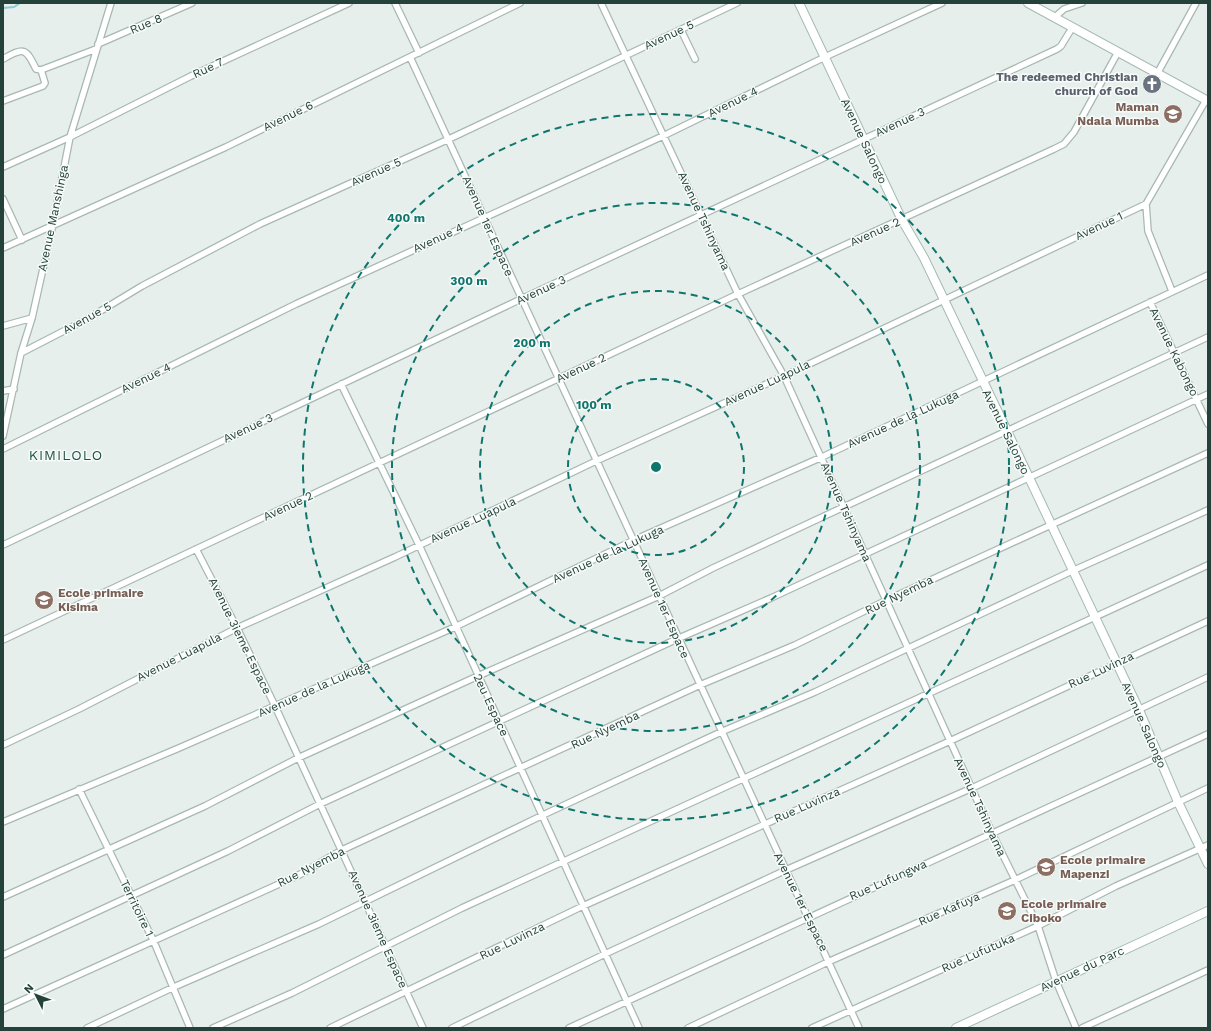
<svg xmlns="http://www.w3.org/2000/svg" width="1211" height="1031" font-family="'Work Sans',sans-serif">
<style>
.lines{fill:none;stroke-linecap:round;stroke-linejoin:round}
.stream{stroke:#8ec9d4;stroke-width:2}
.street-casing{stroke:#a8b8b2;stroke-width:8}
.secondary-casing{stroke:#a4bbb3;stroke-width:10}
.street{stroke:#fff;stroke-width:5.5}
.secondary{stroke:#fff;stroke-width:8}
.ring{fill:none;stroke:#0f766e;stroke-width:2;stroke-dasharray:7 5}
.labels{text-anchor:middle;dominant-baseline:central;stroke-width:3;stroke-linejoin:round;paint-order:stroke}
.street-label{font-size:12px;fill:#24423a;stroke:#f7fbf9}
.worship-label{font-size:12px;font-weight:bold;fill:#5b616d;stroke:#f7fbf9;text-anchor:end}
.education-label{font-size:12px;font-weight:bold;fill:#785e54;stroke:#f7fbf9;text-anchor:start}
.quarter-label{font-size:14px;letter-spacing:1px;fill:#1f5548;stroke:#f7fbf9}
.centre{fill:#0f766e;stroke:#f7fbf9;stroke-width:2}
.ring-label{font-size:12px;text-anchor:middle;font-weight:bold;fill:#0f766e;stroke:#f7fbf9;stroke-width:3;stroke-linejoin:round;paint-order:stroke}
</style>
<rect width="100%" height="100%" fill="#e6efeb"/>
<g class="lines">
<path class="stream" d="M3,8l11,-1 6,-4"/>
<g class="street-casing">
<path id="street" d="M395,3l24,50
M601,3l137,291 46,82 208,457 46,93 18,55 20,47
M1055,17l9,-8 18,-6
M681,30l14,29
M98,44l94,-41
M410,57l449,971
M3,59c21,-12 23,-11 33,10l5,1 4,13 -2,3 -40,15
M41,70l55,-21
M1157,74l39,-71
M3,167l67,-30 121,-61 158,-73
M3,199l19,41
M1146,204l2,27 24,60
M3,248l223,-101 294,-144
M1150,302l58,122
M3,326l29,-8
M21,353l68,-35 53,-32 118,-62 189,-85 288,-136
M341,384l78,161 220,483
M3,391l11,-2
M3,436l18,-83 11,-35 21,-94 17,-87 41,-134
M3,449l293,-145 367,-168 162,-79 117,-54
M3,545l518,-246 536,-250 4,-3 11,-18
M196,549l41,79 38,78 148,322
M3,640l735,-346 316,-145 10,-5 10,-12 44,-80
M3,745l76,-36 158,-81 158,-71 201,-96 188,-85 362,-172 60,-104
M79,789l75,153 36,86
M3,822l176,-74 276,-121 179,-87 188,-83 386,-182
M3,897l202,-91 93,-48 180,-82 181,-80 54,-28 495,-231
M3,955l225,-104 92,-47 357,-165 94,-41 437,-204
M3,1009l296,-134 43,-25 358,-165 95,-40 90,-44 323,-148
M87,1028l87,-41 145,-63 224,-109 178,-83 94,-40 257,-121 136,-61
M213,1028l79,-35 170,-85 746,-343
M330,1028l253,-122 367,-165 258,-120
M452,1028l153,-74 181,-84 186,-82 236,-111
M569,1028l639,-294
M688,1028l142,-67 185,-81 193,-92
M812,1028l226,-102 78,-40 92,-41
M1082,1028l126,-58"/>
</g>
<g class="secondary-casing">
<path id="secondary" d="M799,3l103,217 22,38 83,173 132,279 39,92 30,62
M1028,3l180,98
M956,1028l252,-117"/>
</g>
<use href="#street" class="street"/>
<use href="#secondary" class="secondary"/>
</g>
<g class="ring">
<circle cx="656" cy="467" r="88"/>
<circle cx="656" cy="467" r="176"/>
<circle cx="656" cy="467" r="264"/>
<circle cx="656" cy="467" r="353"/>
</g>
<defs>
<g id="church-disc" transform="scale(1)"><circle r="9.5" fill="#6b7280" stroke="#f7fbf9"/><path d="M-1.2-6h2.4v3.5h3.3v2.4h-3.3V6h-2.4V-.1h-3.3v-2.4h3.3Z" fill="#fff"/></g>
<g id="school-disc" transform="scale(1)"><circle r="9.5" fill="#8d6e63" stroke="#f7fbf9"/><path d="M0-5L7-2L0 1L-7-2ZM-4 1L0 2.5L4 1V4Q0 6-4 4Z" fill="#fff"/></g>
</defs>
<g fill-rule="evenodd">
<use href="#church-disc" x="1152" y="84"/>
<use href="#school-disc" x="1173" y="114"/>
<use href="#school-disc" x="44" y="600"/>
<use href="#school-disc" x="1046" y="867"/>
<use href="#school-disc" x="1007" y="911"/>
</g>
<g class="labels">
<g class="street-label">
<text transform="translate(146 24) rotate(-23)">Rue 8</text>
<text transform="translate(669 35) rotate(-25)">Avenue 5</text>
<text transform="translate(208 68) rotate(-25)">Rue 7</text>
<text transform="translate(733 102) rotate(-26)">Avenue 4</text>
<text transform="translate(288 116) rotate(-26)">Avenue 6</text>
<text transform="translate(900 122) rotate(-25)">Avenue 3</text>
<text transform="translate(864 141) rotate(65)">Avenue Salongo</text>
<text transform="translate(376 172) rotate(-24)">Avenue 5</text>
<text transform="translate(53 218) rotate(-78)">Avenue Manshinga</text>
<text transform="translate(704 221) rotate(65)">Avenue Tshinyama</text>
<text transform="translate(488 226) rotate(66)">Avenue 1er Espace</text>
<text transform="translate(1099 226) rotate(-25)">Avenue 1</text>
<text transform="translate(875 232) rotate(-24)">Avenue 2</text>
<text transform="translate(438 238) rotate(-25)">Avenue 4</text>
<text transform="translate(541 290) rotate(-25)">Avenue 3</text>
<text transform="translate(87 318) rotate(-29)">Avenue 5</text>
<text transform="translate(1174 352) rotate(64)">Avenue Kabongo</text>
<text transform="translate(581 368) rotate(-25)">Avenue 2</text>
<text transform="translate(146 378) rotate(-26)">Avenue 4</text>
<text transform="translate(767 383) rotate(-25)">Avenue Luapula</text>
<text transform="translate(903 419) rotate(-25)">Avenue de la Lukuga</text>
<text transform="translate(248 428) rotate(-25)">Avenue 3</text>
<text transform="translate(1006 432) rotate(64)">Avenue Salongo</text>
<text transform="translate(288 506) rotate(-25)">Avenue 2</text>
<text transform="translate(846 512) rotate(66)">Avenue Tshinyama</text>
<text transform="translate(473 520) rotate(-25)">Avenue Luapula</text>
<text transform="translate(608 554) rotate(-25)">Avenue de la Lukuga</text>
<text transform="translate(899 595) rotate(-26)">Rue Nyemba</text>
<text transform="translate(664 608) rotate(66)">Avenue 1er Espace</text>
<text transform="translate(240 636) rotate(64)">Avenue 3ieme Espace</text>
<text transform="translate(179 657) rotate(-27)">Avenue Luapula</text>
<text transform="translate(1101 670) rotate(-25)">Rue Luvinza</text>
<text transform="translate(314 689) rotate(-24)">Avenue de la Lukuga</text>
<text transform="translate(491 705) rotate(65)">2eu Espace</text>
<text transform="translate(1144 725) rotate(66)">Avenue Salongo</text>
<text transform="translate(605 730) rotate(-25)">Rue Nyemba</text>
<text transform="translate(807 805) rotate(-24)">Rue Luvinza</text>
<text transform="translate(980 807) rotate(65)">Avenue Tshinyama</text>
<text transform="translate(311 867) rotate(-27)">Rue Nyemba</text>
<text transform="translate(888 880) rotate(-24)">Rue Lufungwa</text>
<text transform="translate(801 902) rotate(64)">Avenue 1er Espace</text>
<text transform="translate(137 908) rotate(64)">Territoire 1</text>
<text transform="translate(949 909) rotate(-24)">Rue Kafuya</text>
<text transform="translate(378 929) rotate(66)">Avenue 3ieme Espace</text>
<text transform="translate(512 941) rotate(-26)">Rue Luvinza</text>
<text transform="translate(978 953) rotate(-24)">Rue Lufutuka</text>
<text transform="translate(1082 969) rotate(-25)">Avenue du Parc</text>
</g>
<g class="worship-label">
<text x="1138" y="77">The redeemed Christian<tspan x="1138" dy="14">church of God</tspan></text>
</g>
<g class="education-label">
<text x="1159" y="107" text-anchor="end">Maman<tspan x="1159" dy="14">Ndala Mumba</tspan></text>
<text x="58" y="593">Ecole primaire<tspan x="58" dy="14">Kisima</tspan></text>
<text x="1060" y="860">Ecole primaire<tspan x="1060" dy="14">Mapenzi</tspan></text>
<text x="1021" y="904">Ecole primaire<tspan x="1021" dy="14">Ciboko</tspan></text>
</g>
<g class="quarter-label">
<text x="66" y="455">KIMILOLO</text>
</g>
</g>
<circle cx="656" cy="467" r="6" class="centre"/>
<g class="ring-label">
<text x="406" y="222">400 m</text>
<text x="469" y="285">300 m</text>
<text x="532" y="347">200 m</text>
<text x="594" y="409">100 m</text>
</g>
<rect width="1211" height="1031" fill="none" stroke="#24423a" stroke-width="8"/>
<g transform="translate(36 995) rotate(312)" stroke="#f7fbf9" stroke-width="3" paint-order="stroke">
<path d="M0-3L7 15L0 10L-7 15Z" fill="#24423a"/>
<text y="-6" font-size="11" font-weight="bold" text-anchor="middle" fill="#24423a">N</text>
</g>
</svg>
